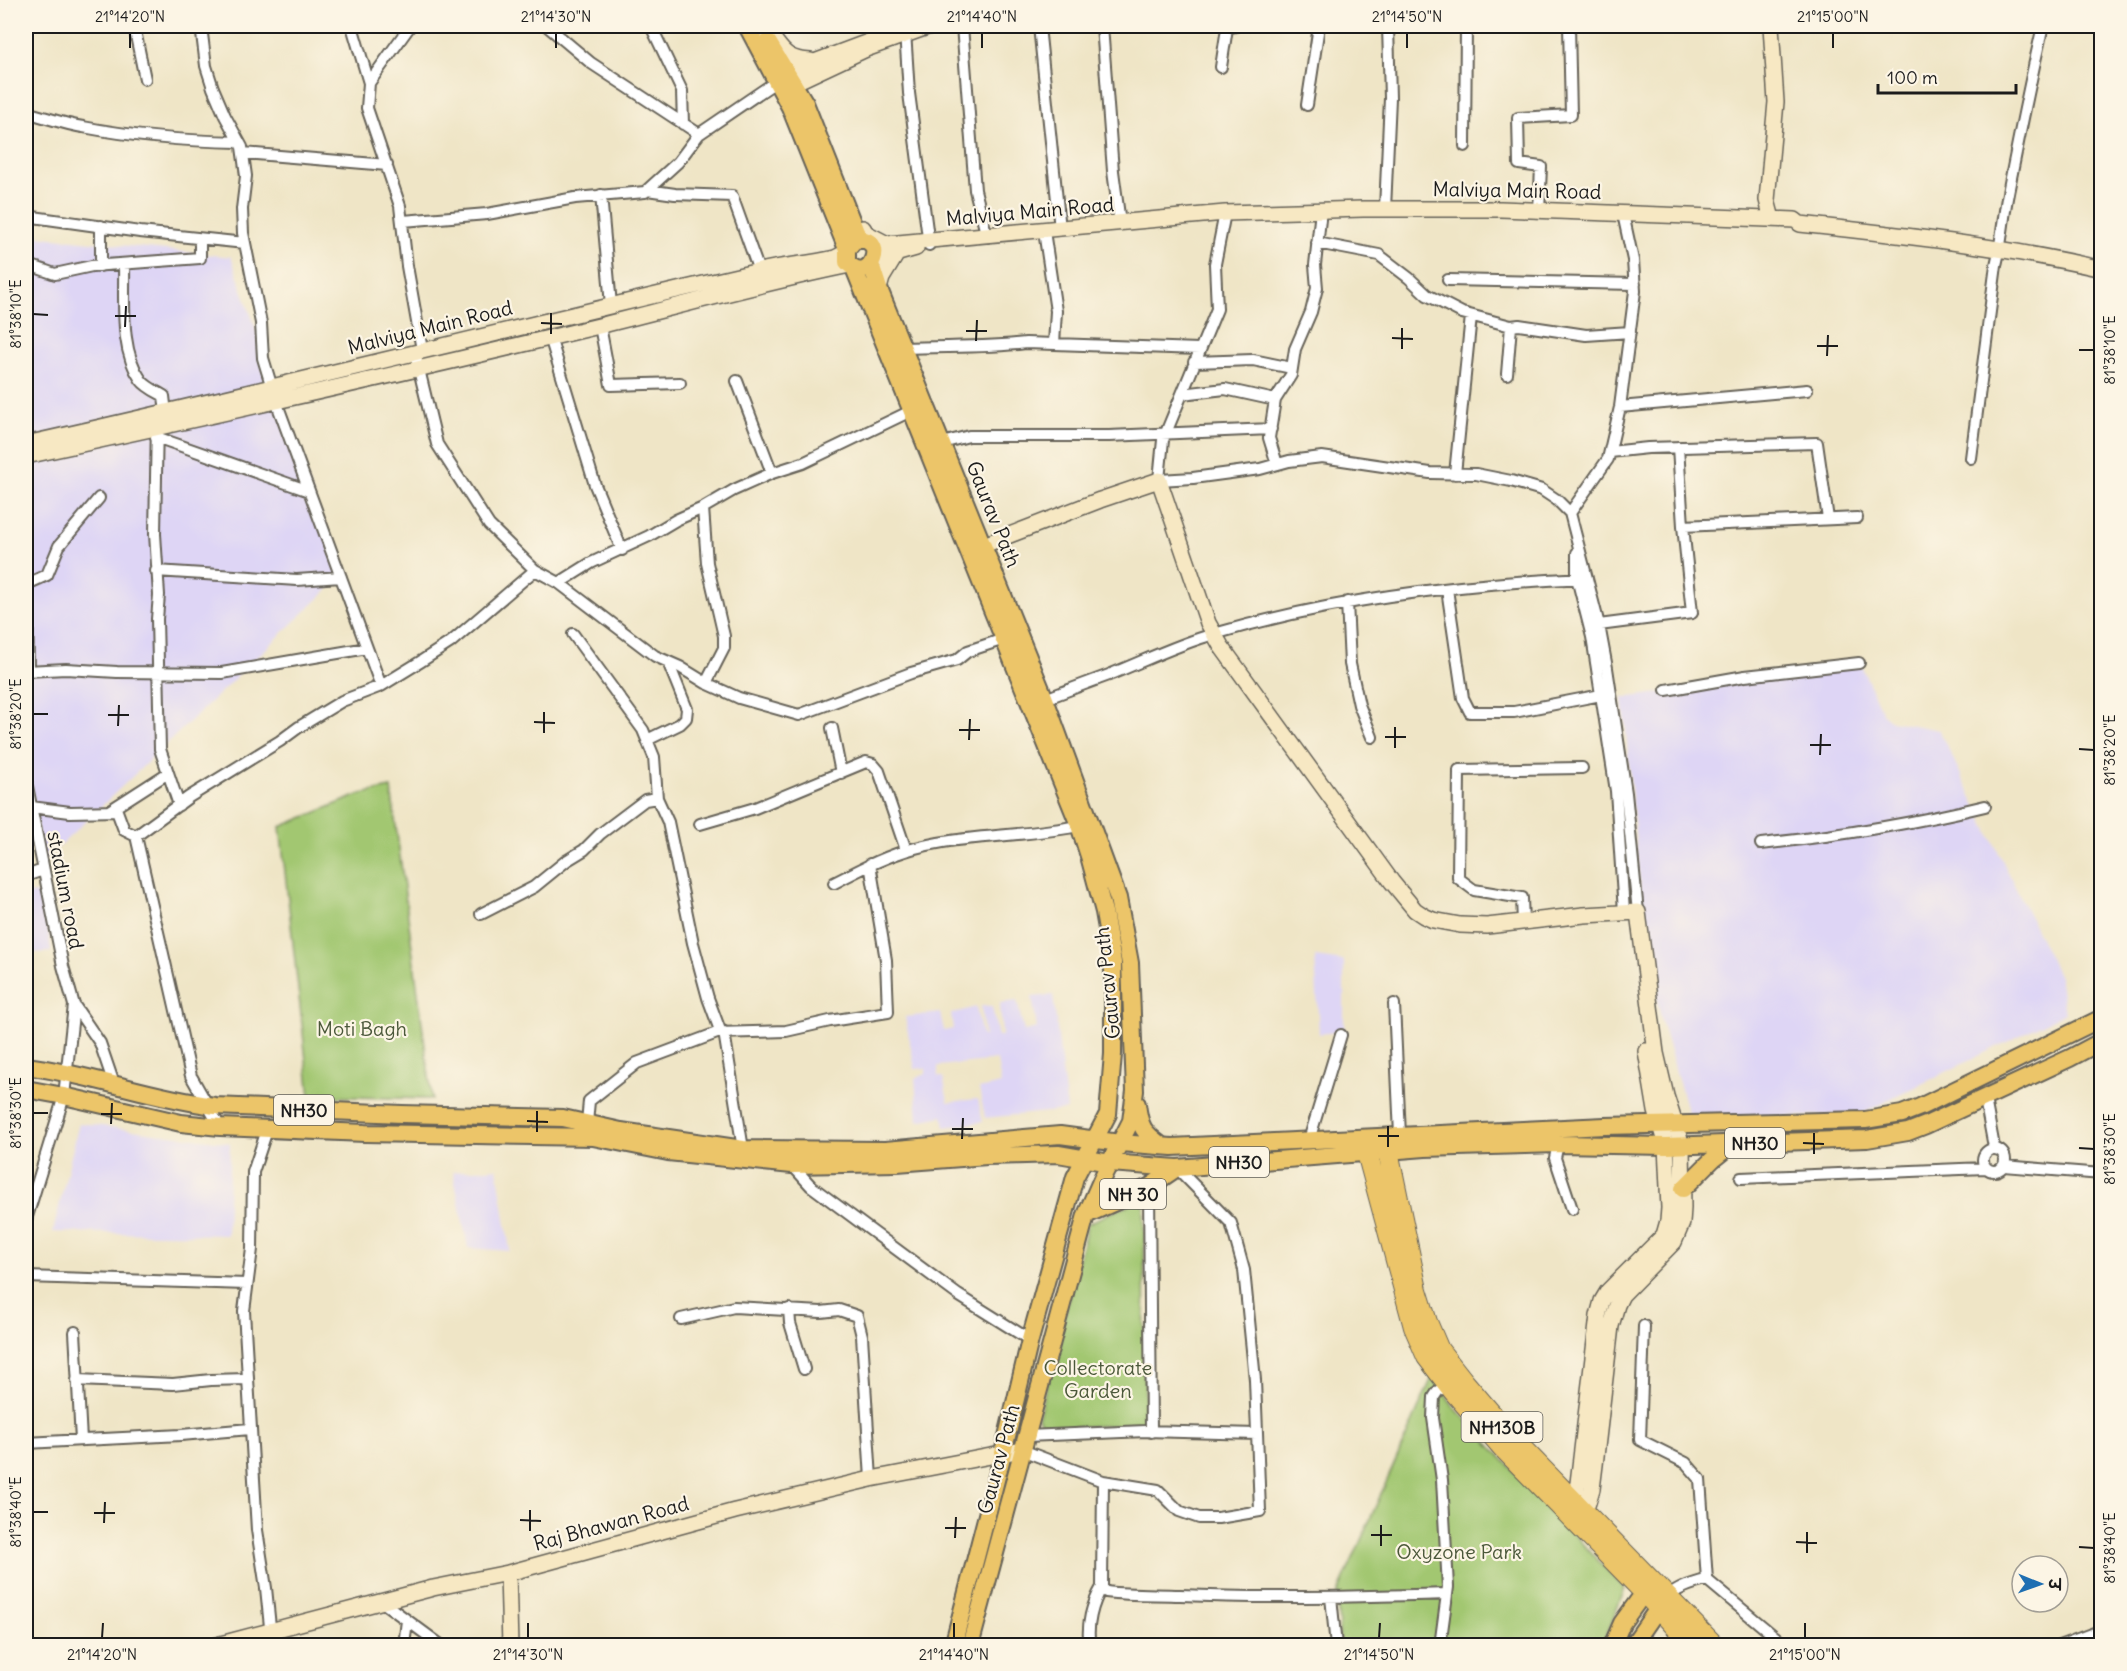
<svg xmlns="http://www.w3.org/2000/svg" width="2127" height="1671" font-family="Delius,'Playpen Sans Deva',sans-serif">
<style>
.built{fill:#ded5f5}
.green{fill:#a2c771;stroke:#5f7246;stroke-width:1.5}
.lines{fill:none;stroke-linecap:round;stroke-linejoin:round}
.street-casing{stroke:#666258;stroke-width:14}
.secondary-casing{stroke:#666258;stroke-width:18}
.primary-casing{stroke:#666258;stroke-width:20}
.highway-casing{stroke:#666258;stroke-width:22}
.street{stroke:#fff;stroke-width:10}
.secondary{stroke:#f7e8c3;stroke-width:15}
.primary{stroke:#ecc569;stroke-width:16}
.highway{stroke:#ecc569;stroke-width:20}
.ticks{fill:none;stroke:#1c1c1c;stroke-width:2}
.labels{text-anchor:middle;dominant-baseline:central;stroke-width:4.5;stroke-linejoin:round;paint-order:stroke}
.shield{fill:#fcf5e5;stroke:#5f5d58;stroke-width:1.5}
.shield-label{font-size:18px;font-weight:bold;fill:#1c1c1c}
.street-label{font-size:20px;fill:#1c1c1c;stroke:#fcf5e5}
.park-label{font-size:20px;fill:#4b583a;stroke:#fcf5e5}
.neatline{fill:none;stroke:#1c1c1c;stroke-width:2}
.ticks-label{font-size:15px;text-anchor:middle;fill:#1c1c1c}
</style>
<rect width="100%" height="100%" fill="#fcf5e5"/>
<filter id="ink" filterUnits="userSpaceOnUse"><feTurbulence type="fractalNoise" baseFrequency=".0167" numOctaves="2"/><feDisplacementMap in="SourceGraphic" scale="12" xChannelSelector="R" yChannelSelector="G"/><feConvolveMatrix kernelMatrix="1 2 1 2 8 2 1 2 1" color-interpolation-filters="sRGB"/></filter>
<filter id="wash" filterUnits="userSpaceOnUse"><feTurbulence type="fractalNoise" baseFrequency=".008" numOctaves="4" result="noise"/><feDisplacementMap in="SourceGraphic" scale="24" xChannelSelector="R" yChannelSelector="G"/><feGaussianBlur stdDeviation="1.35" result="paint"/><feColorMatrix in="noise" values="0 0 0 0 0 0 0 0 0 0 0 0 0 0 0 0 0 1.4 0 .05"/><feComposite in="paint" operator="in"/></filter>
<g filter="url(#wash)">
<rect width="100%" height="100%" fill="#efe5c6"/>
<path class="built" d="M26,235l205,22 110,320 -299,286 -16,-116z
M1861,665l21,48 9,8 48,9 120,247 6,36 -204,101 -171,6 -27,-93 -18,-84 -22,-245z
M44,893l7,59 -25,1v-59z
M1315,957l29,4v70l-25,3z
M1053,995l14,115 -82,8 -6,-29 22,-5 -4,-24 -59,6v11h5l5,25 30,-3 5,23 -38,5 -2,-11 -25,5 -3,-43 11,-4v-6l-11,1 -10,-52 35,-4 4,18 9,-2 -2,-15 25,-7 6,29h2l-3,-30 11,1 6,29h4l-2,-33 17,-2 7,30 13,-3 -5,-31z
M79,1123l151,20 -3,92 -174,-3z
M497,1168l13,83 -42,-3 -15,-76z"/>
<path class="green" d="M391,788l41,311 -122,-3 -30,-269 81,-33z
M1144,1198l1,226 -98,4 -9,-10 50,-195z
M1433,1375l21,32 171,182 -23,57 -262,-1 -3,-50z"/>
</g>
<g filter="url(#ink)">
<g class="lines">
<g class="street-casing">
<path id="street" d="M134,26l11,53
M201,26l5,40 7,22 12,28 17,31 4,29 -4,33 1,24 18,90 2,35 13,43 105,285
M352,26l17,57 -2,25 33,98 7,60 15,84
M547,26l44,37 108,71
M651,26l31,65 1,33
M962,26l13,164 12,47
M1039,26l21,203
M1102,26l11,145 7,52
M905,31l4,62 20,152
M1221,67l6,-39 9,-2
M369,83l41,-57
M1307,105l12,-79
M26,112c19,5 38,12 57,15 52,10 104,14 156,15
M1465,146l1,-120
M243,153l144,12
M647,190l28,4 57,2 27,75
M601,195l10,110
M1385,209l5,-111 -2,-72
M1539,211l2,-44 -22,-3 -1,-46 53,-3 -2,-89
M1225,213l-10,51 2,45 -54,131 -4,40 34,-2 67,-9 29,-8 33,-4 108,16 46,1 35,7 31,9 15,10 13,13 29,112 8,43 19,125 12,119
M26,216l114,16 105,11
M403,221l84,-7 88,-16 70,-6 33,-30 21,-28 72,-49
M1044,231l12,80 -2,33
M1317,243l62,12 30,23 18,17 35,18 49,13
M26,264l29,10 37,-8 108,-8v-19
M124,265c1,36 -5,84 17,115 5,7 16,12 23,16l2,17
M101,266v-40
M1448,280l187,4
M600,326l11,59 69,-2
M550,337l45,148 27,65
M903,348c41,-2 82,0 123,-5l173,6
M415,353l22,91 52,81 46,45 24,13 96,73 25,11 26,16 33,15 60,17 112,-42 46,-13 11,-9 36,-12
M1194,362l59,-2 39,8
M1507,374l4,-48 8,-1 67,10 44,-3
M737,381l35,92
M1182,394l43,-5 50,11
M1620,407l187,-17
M157,421l-2,113 4,61 -2,24 3,130 19,56
M156,437l153,54
M942,443l27,-7h140l162,-7
M1610,452l38,-4 169,-5 11,76
M1971,458l25,-193c6,-23 7,-48 12,-72 11,-56 22,-112 35,-167
M1277,464l-8,-26 6,-38 16,-25 4,-26 16,-37 6,-24 -2,-23 6,-55
M1455,474l16,-158
M703,508l4,55 17,73v12l-18,35
M1570,513l38,-54 12,-52 15,-116 -2,-31 -10,-46
M1683,526l174,-8
M1577,553v25l15,59 24,154 8,121
M156,571l141,9 44,-3
M559,583l32,-20 58,-27 27,-16 27,-12 31,-18 38,-17 31,-10 114,-55
M1447,589l16,109 7,14h44l87,-17
M1347,602l3,62 9,41 13,32
M1599,625l93,-12 -9,-87 -5,-79
M573,634l70,96 11,27 3,41 11,24 25,121 15,55 13,35
M28,670l-1,-86 20,-9 12,-29 40,-48
M26,671l40,-2 51,3 105,1 145,-25
M1666,690l79,-14 114,-13
M1045,699c21,-8 42,-16 64,-24 35,-14 69,-31 105,-41 121,-35 247,-51 373,-56
M832,728l9,45
M647,740l33,-16 6,-6 1,-9 -19,-47
M26,781l37,185 11,39 26,38 14,41
M31,807l39,5 47,-1 7,19 12,6 55,240 29,51
M109,811l59,-38
M700,824l55,-16 111,-46 7,2 6,7 27,79
M136,836l53,-39 91,-56 19,-14 43,-26 39,-15 39,-24 31,-20 84,-72
M1761,844c75,-8 150,-20 224,-38
M26,876l17,-6
M834,883c23,-12 46,-24 71,-32 57,-18 120,-13 178,-26
M481,914l53,-27 32,-26 18,-11 16,-16 45,-34 12,-2
M1523,922l-1,-24 -48,-8 -16,-12 1,-108 123,-2
M1394,1004l6,131
M724,1032l19,117
M1985,1099l9,48
M587,1123l2,-22 48,-38 80,-30 69,-2 44,-10 58,-9 -2,-52 -16,-96
M267,1130l-14,42 -1,77 -8,62 13,219 9,58 6,58
M1309,1140l32,-105
M1558,1144l-3,14 17,51
M1983 1160a11 11 0 1 1 22 0a11 11 0 1 1-22 0Z
M792,1165l19,21 147,109 72,45
M2004,1166l98,8
M1741,1178l244,-10
M1149,1187l2,245
M26,1220l38,-124 10,-91
M26,1277l221,7
M789,1309l1,14 14,46
M681,1319l53,-12 87,5 18,-2 18,6 5,20 9,143
M1644,1326l-4,114 46,23 14,16 7,101 79,66
M75,1332l6,108
M77,1380l96,4 38,-4 36,-1
M1026,1436l120,-5 111,3
M26,1443l155,-8 69,-6
M1022,1450l81,31 55,9 21,21 20,7h19l42,-7 -5,-131 -11,-110 -13,-47 -54,-55
M1102,1587l4,5c25,3 49,2 74,3 89,4 178,2 267,-1
M1331,1597l5,49
M1668,1597c11,-10 25,-14 39,-17
M381,1601l61,45
M404,1646l3,-26
M1090,1646c-4,-20 2,-42 12,-59l1,-106
M1440,1646l8,-59 -6,-107 -9,-62 1,-21 4,-6 13,-8
M2059,1646l43,-16"/>
</g>
<g class="secondary-casing">
<path id="secondary" d="M760,26c22,15 17,34 51,35
M1771,26l5,76 -9,98 5,19
M777,76l134,-50
M783,88l83,-39 64,-23
M863,228l3,5 21,11 338,-31 138,-4h138l294,11 5,4c102,11 202,22 302,45
M874,260l42,-12
M879,289l3,-11 14,-23
M26,444c243,-54 485,-116 729,-172 26,-6 54,-8 80,-14l10,-5
M26,456c191,-41 383,-84 573,-130 84,-21 167,-44 251,-61
M971,550l129,-50 59,-20 49,143 13,23 171,236 23,28 9,6 9,4 27,5 27,1 97,-11 54,-3 18,141 10,43 16,50 1,62 -1,15 -8,19 -52,53 -5,10 -6,21 -16,139 -3,24 -9,30
M1569,1509l4,-8 5,-18 20,-167 4,-15 6,-10 56,-56 4,-14 1,-13 -3,-62 -10,-35 -10,-60
M508,1573l2,73
M213,1646l220,-58 75,-15 227,-62 136,-32 151,-29"/>
</g>
<g class="primary-casing">
<path id="primary" d="M747,26l43,81 57,142v13c24,27 43,-28 8,-22l-8,9
M768,42l37,61 51,129 5,8
M871,264l8,25 166,410 73,199 12,65 5,128 -4,30 -26,51 -19,43 -116,431
M854,268l225,557 10,31 15,56 9,51v91l-5,60 -33,63 -45,163 -27,113 -50,193
M26,1066c64,8 125,32 189,40l187,8 161,4 58,13 122,18 142,1 175,-15 60,8 52,4 433,-21 260,-6 37,-6 18,-7 182,-89
M26,1089l38,7 117,27 39,4 145,6 228,4 75,15 124,13 105,-2 90,-7 71,-2 52,9 67,5 248,-20 133,-4 108,2 201,-7 41,-7 18,-7 144,-67 32,-17
M1137,1104c3,24 6,28 25,42
M1683,1189l29,-29 20,-16
M1086,1215l63,-28 28,-19
M1612,1646l10,-23 29,-40
M1632,1646l27,-39 7,-7"/>
</g>
<g class="highway-casing">
<path id="highway" d="M1388,1151l29,139 10,32 12,28 26,33 47,55 203,208
M1367,1153l47,174 13,30 27,35 48,55 142,145 49,54"/>
</g>
<use href="#street" class="street"/>
<use href="#secondary" class="secondary"/>
<use href="#primary" class="primary"/>
<use href="#highway" class="highway"/>
</g>
</g>
<path class="ticks" d="M130,48v-15M556,48v-15M982,48v-15M1407,48v-15M1833,48v-15M33,314l15,1M115,316h21M541,323l21,1M125,327l1,-21M966,331h21M551,334v-21M1392,338l21,1M976,341l1,-21M1817,346h21M1402,349v-21M2079,350h15M1827,356l1,-21M33,714h15M108,715h21M534,722l21,1M118,726l1,-21M959,730h21M544,733v-21M1385,737h21M969,740l1,-21M1810,745h21M1395,748v-21M2079,749l15,1M1820,755l1,-21M33,1113h15M101,1114h21M527,1121l21,1M111,1124l1,-21M952,1129h21M537,1132v-21M1378,1136h21M962,1139l1,-21M1803,1143l21,1M1388,1147v-21M2079,1148l15,1M1814,1154v-21M33,1512h15M94,1513h21M520,1520l21,1M104,1523l1,-21M945,1528h21M530,1531v-21M1371,1535h21M955,1538l1,-21M1796,1542l21,1M1381,1546v-21M2079,1547l15,1M1807,1553v-21M102,1638l1,-15M528,1638v-15M954,1638v-15M1379,1638l1,-15M1805,1638v-15"/>
<g class="labels">
<g class="shield">
<rect x="274" y="1095" width="60" height="30" rx="4.5"/>
<rect x="1725" y="1128" width="60" height="30" rx="4.5"/>
<rect x="1209" y="1147" width="60" height="30" rx="4.5"/>
<rect x="1100" y="1179" width="66" height="30" rx="4.5"/>
<rect x="1461.5" y="1412" width="81" height="30" rx="4.5"/>
</g>
<g class="shield-label">
<text x="304" y="1110">NH30</text>
<text x="1755" y="1143">NH30</text>
<text x="1239" y="1162">NH30</text>
<text x="1133" y="1194">NH 30</text>
<text x="1502" y="1427">NH130B</text>
</g>
<g class="street-label">
<text transform="translate(1517 190) rotate(1)">Malviya Main Road</text>
<text transform="translate(1030 211) rotate(-5)">Malviya Main Road</text>
<text transform="translate(430 327) rotate(-14)">Malviya Main Road</text>
<text transform="translate(994 514) rotate(68)">Gaurav Path</text>
<text transform="translate(66 890) rotate(79)">stadium road</text>
<text transform="translate(1107 983) rotate(-96)">Gaurav Path</text>
<text transform="translate(998 1459) rotate(-75)">Gaurav Path</text>
<text transform="translate(611 1523) rotate(-15)">Raj Bhawan Road</text>
</g>
<g class="park-label">
<text x="362" y="1028">Moti Bagh</text>
<text x="1098" y="1367">Collectorate<tspan x="1098" dy="23">Garden</tspan></text>
<text x="1459" y="1551">Oxyzone Park</text>
</g>
</g>
<rect width="2127" height="1671" fill="none" stroke="#fcf5e5" stroke-width="66"/>
<g transform="translate(2040 1584) rotate(91)"><circle r="28" fill="#fcf5e5" stroke="#a29e95" stroke-width="1.5"/>
<path d="M0-4.5L10 22L0 15L-10 22Z" fill="#1f6fb2"/>
<text y="-9" font-size="16" font-weight="bold" text-anchor="middle" fill="#1c1c1c">उ</text>
</g>
<path d="M1878 84v9h138v-9" fill="none" stroke="#1c1c1c" stroke-width="3"/>
<text x="1887" y="84" font-size="18" fill="#1c1c1c" stroke="#fcf5e5" stroke-width="4.5" paint-order="stroke">100 m</text>
<rect x="33" y="33" width="2061" height="1605" class="neatline"/>
<g class="ticks-label">
<text x="130" y="22">21°14'20"N</text>
<text x="556" y="22">21°14'30"N</text>
<text x="982" y="22">21°14'40"N</text>
<text x="1407" y="22">21°14'50"N</text>
<text x="1833" y="22">21°15'00"N</text>
<text transform="translate(16 314) rotate(-90)" y="5">81°38'10"E</text>
<text transform="translate(2110 350) rotate(-90)" y="5">81°38'10"E</text>
<text transform="translate(16 714) rotate(-90)" y="5">81°38'20"E</text>
<text transform="translate(2110 750) rotate(-90)" y="5">81°38'20"E</text>
<text transform="translate(16 1113) rotate(-90)" y="5">81°38'30"E</text>
<text transform="translate(2110 1149) rotate(-90)" y="5">81°38'30"E</text>
<text transform="translate(16 1512) rotate(-90)" y="5">81°38'40"E</text>
<text transform="translate(2110 1548) rotate(-90)" y="5">81°38'40"E</text>
<text x="102" y="1660">21°14'20"N</text>
<text x="528" y="1660">21°14'30"N</text>
<text x="954" y="1660">21°14'40"N</text>
<text x="1379" y="1660">21°14'50"N</text>
<text x="1805" y="1660">21°15'00"N</text>
</g>
</svg>
